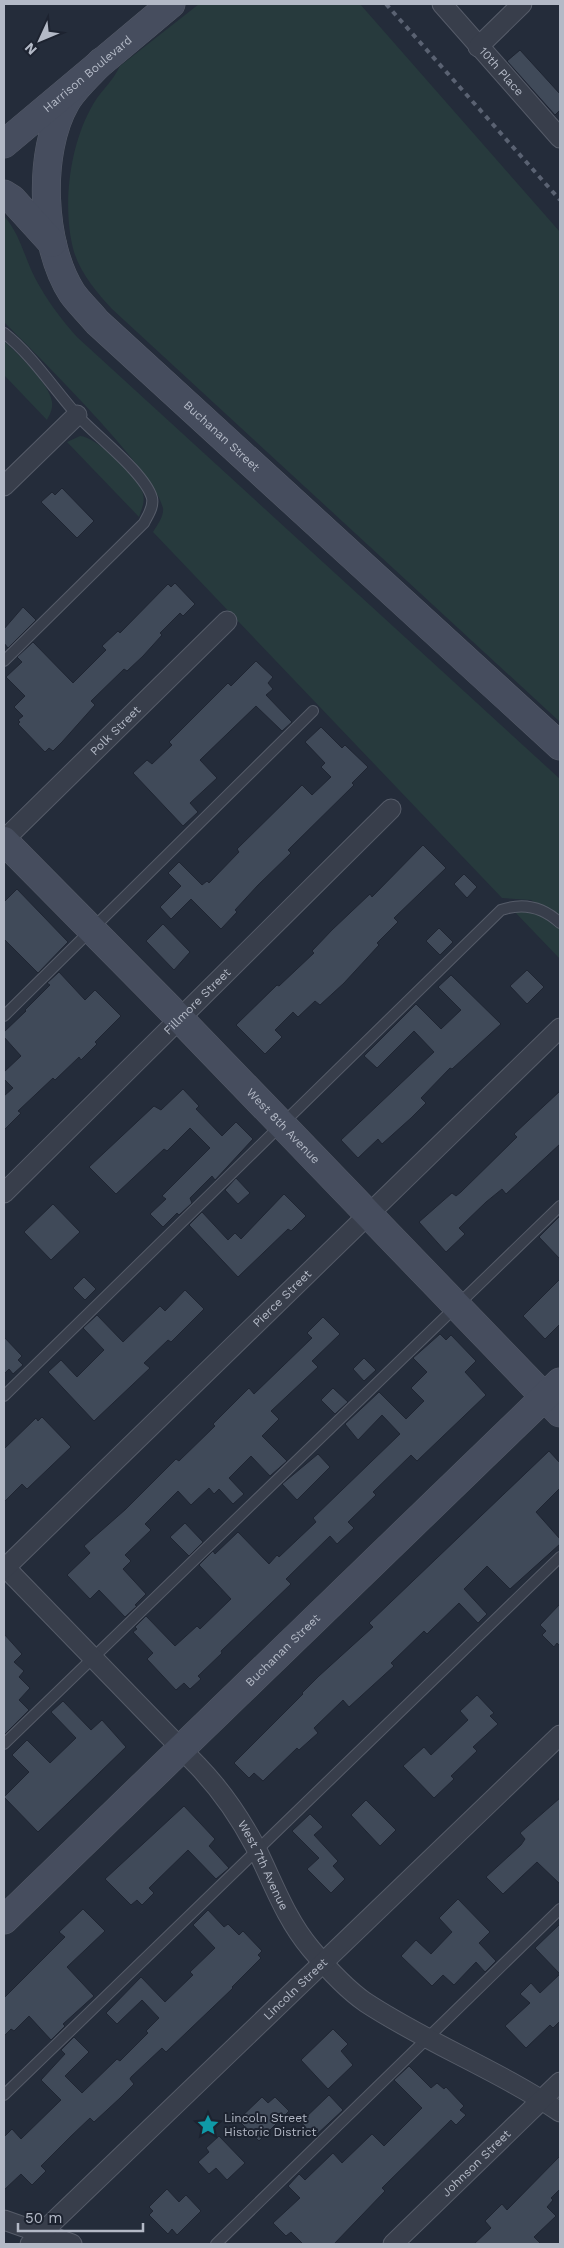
<svg xmlns="http://www.w3.org/2000/svg" width="564" height="2248" font-family="'Work Sans',sans-serif">
<style>
.green{fill:#273a3d}
.building{fill:#404a59;stroke:#1f2532}
.lines{fill:none;stroke-linecap:round;stroke-linejoin:round}
.lane-casing{stroke:#565c69;stroke-width:12}
.street-casing{stroke:#565c69;stroke-width:21}
.secondary-casing{stroke:#565c69;stroke-width:29}
.lane{stroke:#383e4b;stroke-width:10}
.street{stroke:#383e4b;stroke-width:19}
.secondary{stroke:#464d5e;stroke-width:28}
.rail{stroke:#5a6272;stroke-width:4;stroke-dasharray:5 5;stroke-linecap:butt}
.labels{text-anchor:middle;dominant-baseline:central;stroke-width:4;stroke-linejoin:round;paint-order:stroke}
.street-label{font-size:12px;fill:#b3b9c6;stroke:#1d2330}
.poi-label{font-size:12px;fill:#b3b9c6;stroke:#1d2330;text-anchor:start}
</style>
<rect width="100%" height="100%" fill="#242c3a"/>
<path class="green" d="M199,4h161l200,228v490l-448,-413c-15,-16 -31,-35 -38,-57 -12,-43 -5,-103 16,-142 8,-17 22,-27 30,-44z
M4,216c16,18 20,40 31,62 11,21 26,41 42,59l483,442v139l-29,-18 -29,-2 -349,-366c4,-7 11,-15 10,-24 -7,-36 -128,-155 -159,-186z
M4,341c13,12 46,43 48,61 1,7 -2,12 -5,18l-43,-45z
M80,436c17,1 55,39 62,55 4,9 0,17 -3,26l-72,-75z
M512,909c20,3 34,6 48,20v30z"/>
<path class="building" d="M520,50l40,44v16l-5,5 -48,-54z
M62,488l32,33 -17,17 -36,-36 11,-10 3,3z
M175,583l20,21 -12,12 -3,-3 -20,20 2,2 -19,21 -16,15 -3,-2 -33,32 4,4 -33,37 -9,9 -4,-3 -4,4 -27,-28 2,-2 -2,-2 5,-4 -9,-9 11,-11 -19,-19 16,-15 -5,-5 16,-15 40,41 33,-33 -4,-4 16,-15 2,2 48,-49 3,3z
M23,607l13,13 -28,28 -4,-5v-14z
M256,661l17,16 -5,6 5,6 -7,6 26,27 -10,9 -26,-25 -56,54 17,18 -27,25 8,9 -15,14 -50,-53 14,-13 5,4 20,-19 -3,-3 59,-59 3,3z
M321,727l21,21 3,-3 23,22 -16,16 2,2 -66,65 3,3 -33,32 -23,25 2,2 -16,17 -30,-30 -20,20 -11,-12 21,-21 -13,-13 11,-11 23,23 5,-4 2,2 30,-31 -2,-3 65,-64 10,10 19,-18 -10,-10 4,-4 -20,-21z
M423,845l23,23 -52,50 4,4 -21,21 2,2 -35,38 -24,22 -5,-4 -17,16 -5,-5 -18,18 7,7 -17,17 -29,-29 41,-40 2,1 35,-33 -2,-2 20,-21 38,-36 2,3z
M464,874l13,13 -10,11 -13,-14z
M17,889l51,53 -30,31 -34,-34v-37z
M163,924l27,28 -16,18 -28,-29z
M439,928l14,14 -13,13 -14,-14z
M527,970l17,17 -17,17 -17,-18z
M59,972l26,28 10,-10 26,26 -26,26 2,2 -16,16 -2,-3 -24,23 -2,-2 -35,33 3,2 -17,17v-34l9,-8 -9,-9v-7l17,-16 -17,-19v-5l22,-21 -1,-1 25,-25 -3,-2z
M451,975l50,49 -49,45 -2,-1 -29,30 5,5 -15,15 -29,26 -4,-5 -20,19 -17,-18 93,-88 -20,-21 -37,37 -13,-12 52,-52 25,25 20,-19 -23,-23z
M183,1089l16,17 -3,3 26,27 14,-14 17,17 -38,41 -3,-4 -22,22 2,5 -13,12 -2,-2 -14,14 -13,-13 16,-15 -4,-3 48,-48 -20,-20 -23,23 -3,-2 -48,45 -27,-27 65,-61 7,4z
M560,1091v53l-54,50 -4,-5 -16,13 -27,26 6,6 -19,18 -27,-30 33,-29 4,3 5,-4 56,-55 -3,-3z
M236,1178l14,15 -12,11 -13,-14z
M284,1194l22,22 -15,15 -3,-2 -50,48 -49,-52 13,-13 26,28 7,-7 6,6z
M53,1204l27,28 -29,28 -27,-28z
M560,1216v43l-21,-22z
M84,1277l12,12 -11,11 -12,-12z
M560,1279v45l-15,15 -22,-23z
M185,1290l19,19 -33,33 -3,-2 -24,23 6,5 -56,53 -46,-49 13,-12 16,17 27,-27 -21,-22 14,-13 26,27 37,-36 5,5z
M323,1317l17,17 -28,27 6,6 -47,44 8,8 -17,17 25,25 -17,15 -19,-20 -22,22 15,16 -11,10 -14,-15 -5,5 -5,-6 -18,17 -13,-14 -33,33 6,6 -26,25 6,6 -8,8 23,25 -11,11 2,1 -12,11 -26,-27 -9,9 -23,-24 23,-22 -6,-7 42,-37 50,-50 3,2 36,-35 -2,-2 36,-36 5,6 58,-56 -5,-5z
M440,1334l6,6 5,-5 25,26 -11,11 21,23 -69,66 -6,-6 -38,37 3,3 -28,27 6,6 -17,16 -7,-8 -44,43 5,5 -70,67 1,2 -24,23 3,3 -11,10 -6,-6 -8,7 -29,-31 6,-6 -20,-21 4,-3 -2,-2 11,-11 29,30 22,-20 3,3 31,-30 -32,-34 14,-14 2,3 23,-22 31,32 8,-9 2,2 37,-35 -3,-4 87,-84 -18,-19 -24,25 -13,-16 34,-32 27,27 18,-18 -13,-13 16,-16 -14,-14z
M4,1337l18,19 -4,4 5,5 -10,9 -4,-5 -5,5z
M364,1358l12,12 -12,11 -11,-12z
M333,1388l15,14 -13,12 -14,-14z
M42,1417l29,30 -44,42 -5,-5 -18,18v-53l32,-31 2,3z
M549,1451l11,12v25l-24,24 24,27v5l-50,45 -23,-23 -23,23 23,25 -9,9 -19,-20 -32,31 -3,-3 -33,32 3,3 -45,41 -6,-7 -29,28 4,5 -19,17 -2,-2 -34,33 -9,-8 -5,5 -15,-15 69,-69 -1,-1 17,-17 54,-49 -4,-4z
M318,1454l12,13 -33,33 -15,-16z
M185,1523l18,19 -14,14 -19,-19z
M560,1604v42l-3,-3 -3,4 -12,-12 4,-4 -6,-6z
M4,1634l18,20 -8,8 10,9 -5,6 11,11 -11,12 10,10 -25,25z
M477,1695l17,18 -4,3 8,8 -25,23 4,4 -26,25 3,3 -20,19 -31,-32 21,-19 7,8 37,-35 -8,-9z
M63,1701l28,29 11,-10 24,27 -88,85 -34,-35 25,-25 -17,-17 15,-15 23,23 26,-25 -25,-26z
M560,1798v86l-23,-22 -34,32 -17,-17 35,-32 4,-6 -5,-6z
M366,1800l30,30 -16,16 -29,-31z
M184,1806l31,33 -6,7 20,22 -13,11 -28,-29 -39,38 5,5 -12,12 -5,-5 -6,5 -26,-26z
M310,1814l13,13 -9,8 24,26 -5,5 12,13 -14,14 -24,-24 12,-11 -27,-27z
M458,1899l32,33 -11,11 17,18 -11,11 -9,-10 -22,23 -11,-10 -11,11 -31,-30 15,-16 15,14 21,-22 -13,-14z
M83,1909l22,22 -38,36 27,29 -31,28 2,2 -14,14 -22,-24 -15,15 -3,-2 -7,7v-38l61,-61 -6,-5z
M208,1910l16,17 4,-3 11,11 4,-4 19,20 -4,4 3,3 -29,29 1,1 -67,64 -4,-4 -31,29 -1,2 4,5 -14,14 -26,24 -4,-4 -20,19 -29,29 5,5 -14,14 -11,-11 -17,16v-53l8,-8 9,10 40,-39 -20,-20 24,-26 -4,-4 13,-13 15,15 -24,24 17,17 35,-34 3,2 28,-28 -2,-2 13,-13 -17,-18 -25,24 -11,-11 35,-36 24,25 28,-27 -3,-3 25,-24 -22,-23z
M560,1924v97l-7,7 -3,-3 -24,23 -21,-22 25,-23 -10,-9 11,-11 9,10 20,-19 -25,-26z
M333,2029l15,15 -7,7 12,14 -25,24 -27,-29z
M409,2066l22,22 6,-5 7,6 2,-2 18,19 -4,4 6,5 -10,10 -5,-5 -69,68 3,3 -51,53h-31l-12,-12 -5,4 -13,-13 27,-25 -12,-12 11,-12 6,6 28,-27 9,10 30,-29 12,12 38,-38 -28,-28z
M329,2095l14,15 -29,27 -13,-15z
M262,2097l6,6 7,-6 14,14 -30,30 -21,-21z
M219,2136l26,27 -18,17 -11,-12 -7,6 -11,-12 11,-10 -3,-4z
M560,2156v33l-9,9 2,2 -6,7 9,9 -22,21 7,7h-67l17,-16 -6,-7 17,-17 5,6z
M167,2189l12,13 7,-7 15,16 -24,24 -5,-6 -4,5 -19,-19 4,-4 -4,-4z"/>
<g class="lines">
<g class="lane-casing">
<path id="lane" d="M4,333c29,23 49,55 74,83 18,20 67,57 74,82 2,9 -4,17 -8,25l-140,138
M4,1016l309,-305
M4,1396l497,-486c23,-8 42,-3 59,13
M4,1744l556,-538
M4,2095l556,-538
M216,2244l344,-335"/>
</g>
<g class="street-casing">
<g id="street">
<path id="s1" d="M442,4l118,134"/>
<path d="M478,47l44,-43"/>
<path d="M4,486l73,-71"/>
<path id="s2" d="M4,840l223,-219"/>
<path id="s3" d="M4,1193l387,-384"/>
<path id="s4" d="M4,1566l194,200c23,24 41,50 57,80 18,36 30,72 56,103 16,19 34,39 54,53 62,41 133,68 195,110"/>
<path id="s5" d="M4,1569l556,-541"/>
<path d="M4,2220l68,24"/>
<path id="s6" d="M30,2244l530,-509"/>
<path id="s7" d="M393,2244l167,-162"/>
</g>
</g>
<g class="secondary-casing">
<g id="secondary">
<path id="s8" d="M101,62c-11,12 -27,26 -35,40 -29,50 -25,143 6,191 7,10 17,19 25,29l463,424"/>
<path id="s9" d="M4,144l167,-140"/>
<path d="M4,194l8,5 40,44"/>
<path id="s10" d="M4,841l176,178 380,394"/>
<path id="s11" d="M4,1920l556,-538"/>
</g>
</g>
<use href="#lane" class="lane"/>
<use href="#street" class="street"/>
<use href="#secondary" class="secondary"/>
<path class="rail" d="M386,4l174,196"/>
</g>
<defs>
<g id="sight-bare" transform="scale(1.725)"><path d="M0-6L1.8-2.2L6-1.7L2.9 1.2L3.7 5.4L0 3.3L-3.7 5.4L-2.9 1.2L-6-1.7L-1.8-2.2Z" fill="#0f9aa8" stroke="#1d2330" stroke-width="2.5" paint-order="stroke"/></g>
</defs>
<g fill-rule="evenodd">
<use href="#sight-bare" x="208" y="2125"/>
</g>
<g class="labels">
<g class="street-label">
<text stroke="none"><textPath href="#s1" startOffset="90">10th Place</textPath></text>
<text stroke="none"><textPath href="#s9" startOffset="109">Harrison Boulevard</textPath></text>
<text stroke="none"><textPath href="#s8" startOffset="459">Buchanan Street</textPath></text>
<text stroke="none"><textPath href="#s2" startOffset="156">Polk Street</textPath></text>
<text stroke="none"><textPath href="#s3" startOffset="272">Fillmore Street</textPath></text>
<text stroke="none"><textPath href="#s10" startOffset="399">West 8th Avenue</textPath></text>
<text stroke="none"><textPath href="#s5" startOffset="388">Pierce Street</textPath></text>
<text stroke="none"><textPath href="#s11" startOffset="388">Buchanan Street</textPath></text>
<text stroke="none"><textPath href="#s4" startOffset="398">West 7th Avenue</textPath></text>
<text stroke="none"><textPath href="#s6" startOffset="368">Lincoln Street</textPath></text>
<text stroke="none"><textPath href="#s7" startOffset="116">Johnson Street</textPath></text>
</g>
<g class="poi-label">
<text x="224" y="2118">Lincoln Street<tspan x="224" dy="14">Historic District</tspan></text>
</g>
</g>
<rect width="564" height="2248" fill="none" stroke="#b3b9c6" stroke-width="10"/>
<g transform="translate(40 40) rotate(226)" stroke="#1d2330" stroke-width="4" paint-order="stroke">
<path d="M0-4L9 19L0 12L-9 19Z" fill="#b3b9c6"/>
<text y="-8" font-size="14" font-weight="bold" text-anchor="middle" fill="#b3b9c6">N</text>
</g>
<path d="M18 2223v8h125v-8" fill="none" stroke="#b3b9c6" stroke-width="2.5"/>
<text x="25" y="2223" font-size="15" fill="#b3b9c6" stroke="#1d2330" stroke-width="4" paint-order="stroke">50 m</text>
</svg>
